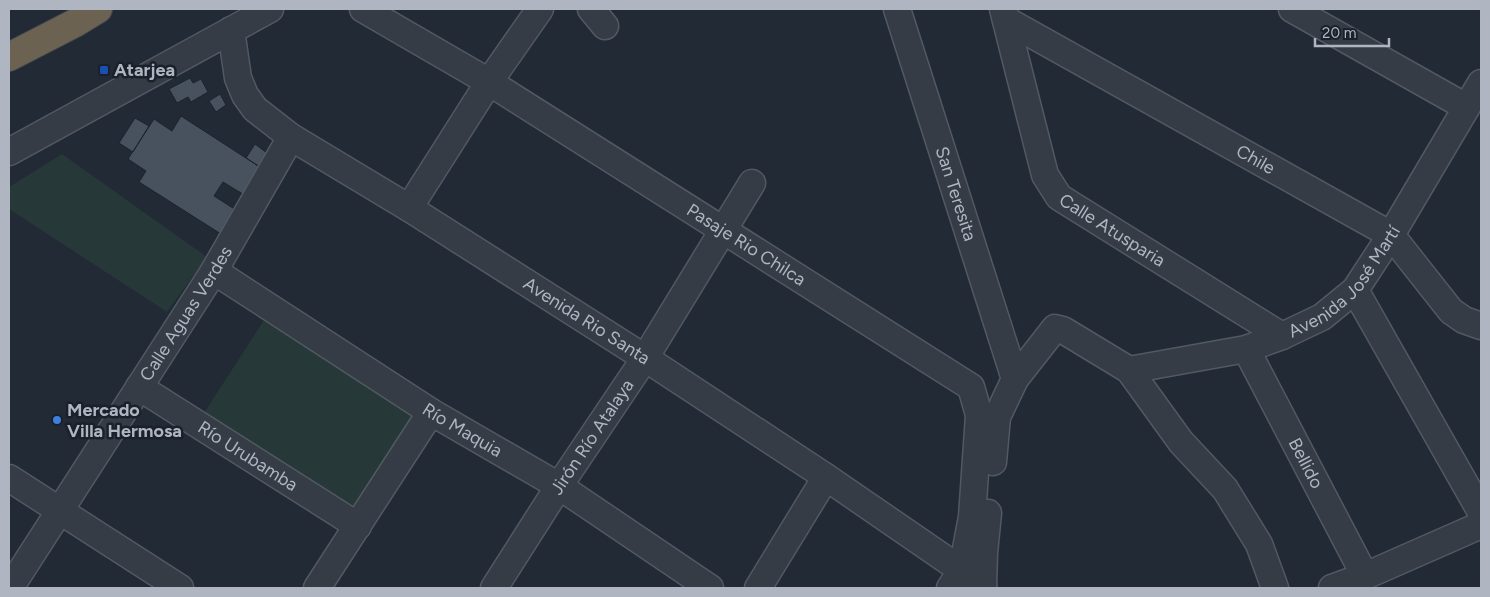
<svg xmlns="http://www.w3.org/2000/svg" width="1490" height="597" font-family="Figtree,sans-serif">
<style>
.green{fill:#263838}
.building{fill:#48515e;stroke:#1c232c}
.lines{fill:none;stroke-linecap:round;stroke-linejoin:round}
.minor-casing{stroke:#525963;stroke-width:29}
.highway-casing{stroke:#3f4650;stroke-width:30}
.minor{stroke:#353c46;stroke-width:26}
.highway{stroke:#6b6252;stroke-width:28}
.transit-dot{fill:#1a4fb4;stroke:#1a212a;stroke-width:2}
.shop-dot{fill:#3f7fe0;stroke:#1a212a;stroke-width:2}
.labels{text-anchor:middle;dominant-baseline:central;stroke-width:5;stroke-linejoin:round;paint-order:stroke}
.poi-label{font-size:18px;font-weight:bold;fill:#afb6c2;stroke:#1a212a;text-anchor:start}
.street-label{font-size:18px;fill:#afb6c2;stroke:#1a212a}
</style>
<rect width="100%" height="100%" fill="#222a35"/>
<path class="green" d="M62,154l145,103 -40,55 -158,-103v-22z
M264,320l152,89 -61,98 -151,-94z"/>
<path class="building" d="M190,78l3,5 8,-4 7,13 -17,10 -3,-5 -11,6 -8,-14z
M220,94l6,11 -10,7 -7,-11z
M181,116l82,53 -17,27 -23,-14 -9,14 22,14 -15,24 -82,-52 7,-11 -18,-12 26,-40 18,12z
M135,118l14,8 -16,26 -14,-9z
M255,144l16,12 -8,13 -17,-11z"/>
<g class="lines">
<g class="minor-casing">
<g id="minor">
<path id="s1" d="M363,9l126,73 482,305 8,28 -7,102 -10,53 -12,18"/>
<path d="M591,9l14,17"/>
<path id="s2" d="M897,9l118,370"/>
<path id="s3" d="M1003,9l42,166 14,22 223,139"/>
<path d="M1292,9l174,98"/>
<path id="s4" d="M1006,20l385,215 60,76 13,9 17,6"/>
<path id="s5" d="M231,30l7,48 7,17 10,14 36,28 118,71 236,150 181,119 157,108"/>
<path d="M9,152l261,-143"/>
<path d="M409,208l80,-126 51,-73"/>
<path id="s6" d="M214,271l217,141 128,74 151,102"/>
<path d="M1355,290l126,222"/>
<path id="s7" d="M1246,349l119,227"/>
<path id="s8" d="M1129,370l117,-21 36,-13 40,-19 33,-27 36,-55 90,-152"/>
<path id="s9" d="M139,387l219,139"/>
<path d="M993,462l4,-45 18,-38 40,-51 8,2 66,40 52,72 44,47 34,55 16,44"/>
<path d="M9,478l171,110"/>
<path id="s10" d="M10,588l204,-317 77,-134"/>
<path d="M317,588l114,-176"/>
<path id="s11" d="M494,588l65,-102 86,-128 107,-175"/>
<path d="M758,588l68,-111"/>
<path d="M983,588l1,-35 4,-40"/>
<path d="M1332,588l33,-12 116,-51"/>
</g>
</g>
<g class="highway-casing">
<path id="highway" d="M9,57l66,-34 23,-14"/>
</g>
<use href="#minor" class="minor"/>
<use href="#highway" class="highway"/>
</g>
<rect class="transit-dot" x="99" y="65" width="10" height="10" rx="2.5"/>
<circle class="shop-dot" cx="57" cy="420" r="5"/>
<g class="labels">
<g class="poi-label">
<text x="114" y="70">Atarjea</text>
<text x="67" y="410">Mercado<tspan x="67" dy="21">Villa Hermosa</tspan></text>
</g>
<g class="street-label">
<text stroke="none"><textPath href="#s4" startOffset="286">Chile</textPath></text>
<text stroke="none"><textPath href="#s2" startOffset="194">San Teresita</textPath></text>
<text stroke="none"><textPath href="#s3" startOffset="260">Calle Atusparia</textPath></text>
<text stroke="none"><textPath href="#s1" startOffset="450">Pasaje Rio Chilca</textPath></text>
<text stroke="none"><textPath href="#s8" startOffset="242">Avenida José Martí</textPath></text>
<text stroke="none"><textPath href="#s10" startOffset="326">Calle Aguas Verdes</textPath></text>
<text stroke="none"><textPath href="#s5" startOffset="478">Avenida Rio Santa</textPath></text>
<text stroke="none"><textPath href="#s6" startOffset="295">Río Maquia</textPath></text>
<text stroke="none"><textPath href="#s11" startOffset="180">Jirón Río Atalaya</textPath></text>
<text stroke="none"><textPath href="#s9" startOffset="129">Río Urubamba</textPath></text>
<text stroke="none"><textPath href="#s7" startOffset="129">Bellido</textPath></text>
</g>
</g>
<rect width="1490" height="597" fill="none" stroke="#afb6c2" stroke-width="20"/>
<path d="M1315 38v8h74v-8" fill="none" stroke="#afb6c2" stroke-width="2.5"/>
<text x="1322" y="38" font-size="15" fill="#afb6c2" stroke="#1a212a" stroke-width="4" paint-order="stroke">20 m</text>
</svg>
